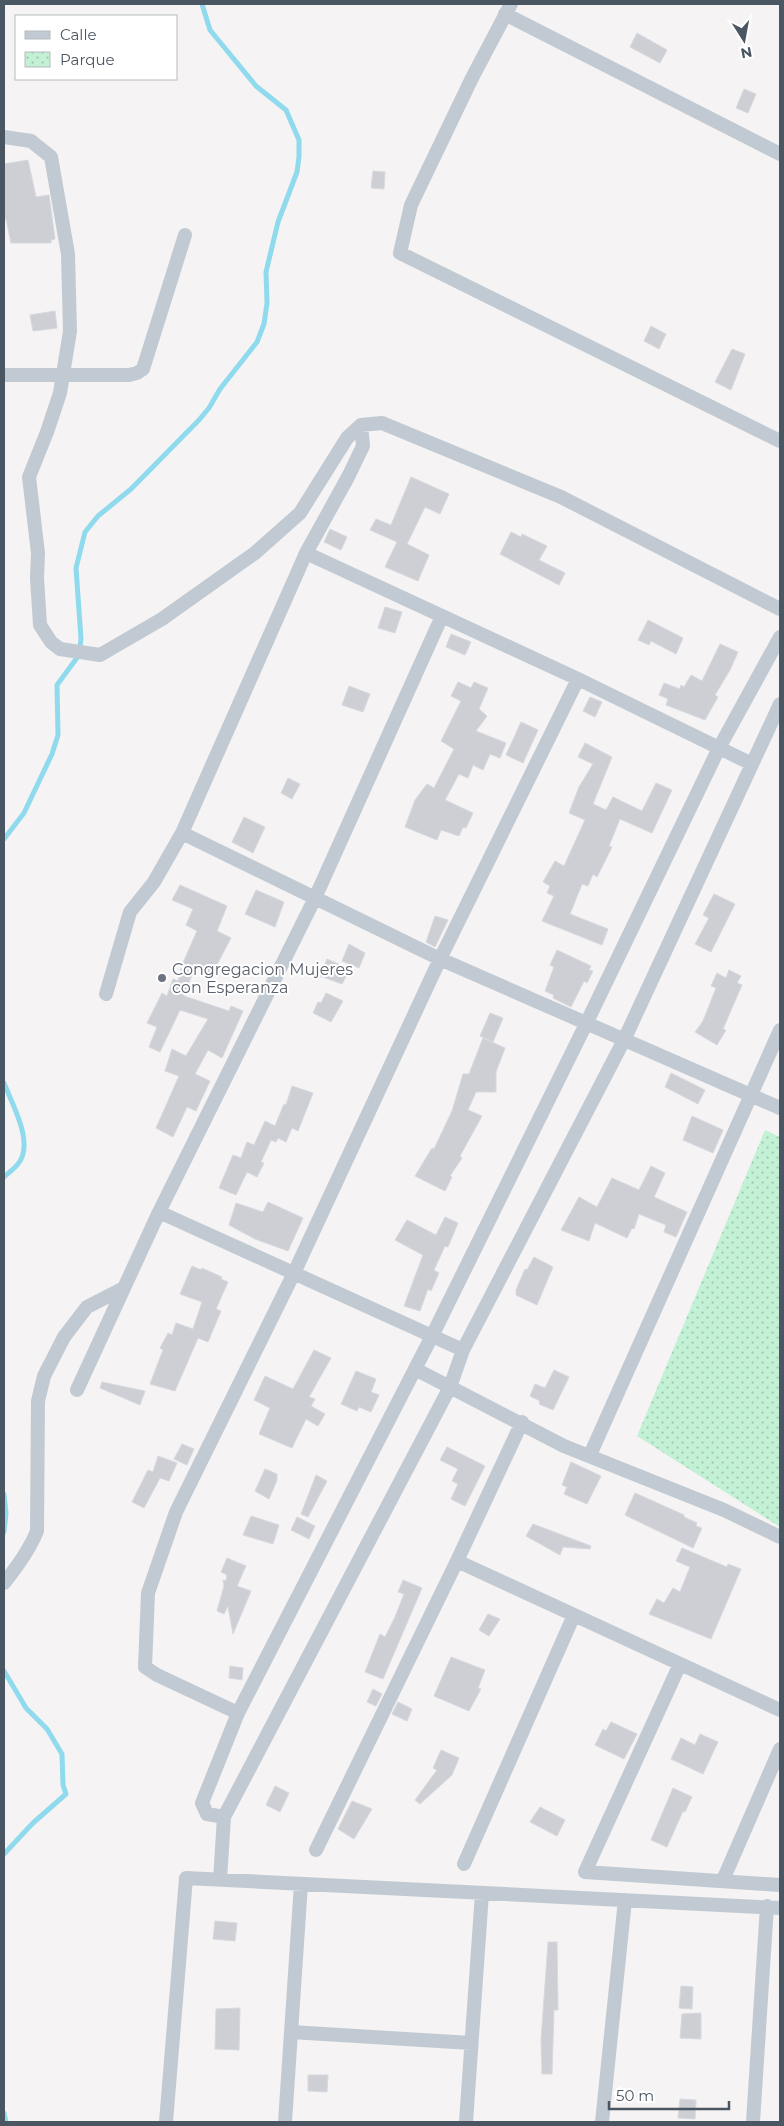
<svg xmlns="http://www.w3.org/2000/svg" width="784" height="2126" font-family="Montserrat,sans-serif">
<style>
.park{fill:url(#park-dots)}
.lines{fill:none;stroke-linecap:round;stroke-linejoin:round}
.stream{stroke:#90daee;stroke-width:5}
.building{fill:#cdcfd5;stroke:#d7d9de}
.street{stroke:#c1cad2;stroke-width:14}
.worship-dot{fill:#6b7280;stroke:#fff;stroke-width:2}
.labels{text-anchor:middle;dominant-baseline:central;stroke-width:4;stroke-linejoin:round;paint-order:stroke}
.worship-label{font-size:16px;fill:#5b616d;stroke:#fff;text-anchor:start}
</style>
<defs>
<pattern id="park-dots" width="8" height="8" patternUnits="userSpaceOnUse" patternTransform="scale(1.25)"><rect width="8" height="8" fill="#c3f1d5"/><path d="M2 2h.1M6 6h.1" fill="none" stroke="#a0c6b0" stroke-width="1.8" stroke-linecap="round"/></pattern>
</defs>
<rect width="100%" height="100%" fill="#f5f3f3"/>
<path class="park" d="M765,1130l15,7v390l-143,-91z"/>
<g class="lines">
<path class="stream" d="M4,839l20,-26 28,-59 6,-19 -1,-50 22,-30 2,-16 -5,-71 9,-36 13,-16 33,-27 68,-69 10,-12 11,-19 37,-47 7,-18 3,-21 -1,-31 12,-50 19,-50 2,-15v-17l-13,-30 -30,-24 -46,-56 -8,-26
M4,1083c8,21 31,60 14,81 -4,5 -10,9 -14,13
M4,1494l2,19 -2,19
M4,1671l22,37 21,21 15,25 1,31 3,9 -33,29 -29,31
M4,2113l2,9"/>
</g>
<path class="building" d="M637,33l30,17 -7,13 -30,-16z
M744,89l12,5 -8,19 -12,-5z
M28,160l8,37 13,-2 6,44 -4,1v3h-40l-5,-24h-2v-55z
M373,171l12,1 -1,17 -13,-1z
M55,311l2,17 -24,3 -3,-16z
M651,326l15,8 -7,15 -15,-8z
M732,349l13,5 -14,36 -16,-8z
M411,477l38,17 -9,20 -15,-7 -18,37 22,11 -11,26 -33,-14 12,-25 -27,-12 6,-11 15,6z
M330,529l17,8 -6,13 -17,-8z
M511,532l10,5 1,-3 25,12 -8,14 26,13 -6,12 -59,-31z
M385,607l17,5 -7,21 -17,-5z
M648,620l35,18 -7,16 -25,-13 -2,4 -11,-5z
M451,634l20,8 -6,13 -19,-8z
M720,644l18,8 -8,18 -15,25 3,2 -13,23 -39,-15 2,-6 -9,-4 5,-12 16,6 1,-4 3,2 7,-12 11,6z
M458,682l13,6 3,-6 14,6 -9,21 8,7 -11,15 30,12 -6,15 -10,-4 -7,16 -10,-5 -5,13 -9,-4 -14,26 28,13 -7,15 -3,-1 -4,9 -18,-6 -4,10 -32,-13 10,-27 12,-16 7,4 20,-39 -13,-8 20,-40 -10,-5z
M349,686l21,8 -7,18 -21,-7z
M590,697l12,5 -7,15 -12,-6z
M521,722l17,8 -15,33 -17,-8z
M585,743l27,14 -19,47 13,6 7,-13 29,14 14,-28 16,7 -20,43 -32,-14 -11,27 3,1 -15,30 -4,-3 -5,12 -6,-2 -12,30 38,15 -6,16 -60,-24 12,-25 -7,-3 3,-7 -7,-4 12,-21 9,5 21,-46 -16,-7 10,-26 14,-23 -15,-7z
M288,778l12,6 -8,15 -11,-6z
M244,817l21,10 -12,26 -21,-11z
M180,885l47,21 -10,25 14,7 -19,36 -17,-7 -11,29 45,15 2,-5 12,5 -21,47 -14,-8 -13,24 15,7 -14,30 -9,-4 -14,30 -17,-9 23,-52 -14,-5 7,-22 14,7 22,-37 -28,-9 -20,42 -11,-5 8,-20 -10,-4 15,-30 5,3 6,-17 5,2 4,-16 15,-34 -11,-6 7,-16 -21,-9z
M256,890l28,12 -9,25 -30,-13z
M714,894l21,10 -24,48 -16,-8 14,-26 -6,-3z
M435,916l13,4 -13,27 -9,-5z
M349,944l16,9 -6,15 -17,-7z
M557,950l34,16 -2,4 4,1 -6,12 -3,-2 -13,26 -18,-9 1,-3 -9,-4 9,-24 -4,-2z
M327,959l23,10 -8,15 -22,-8z
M729,970l12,6 -4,7 5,2 -19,44 3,1 -9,15 -22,-13 8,-11 13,-33 -5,-2 6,-13 9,5z
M326,993l17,8 -12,21 -18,-9 5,-11 3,1z
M490,1013l13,5 -10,24 -13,-6z
M483,1038l22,10 -9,24v20h-20l-8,18 14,6 -22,40 2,2 -12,18 2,1 -7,14 -30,-15 17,-28 2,1 18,-38 11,-37h6z
M671,1073l34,17 -7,14 -33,-17z
M292,1086l21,7 -15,38 -6,-3 -6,14 -8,-4 -2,4 -5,-2 -10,22 3,1 -7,14 -10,-5 -11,23 -17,-7 14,-33 8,3 6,-16 7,3 11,-24 10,5 9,-22 2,1z
M692,1116l31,14 -10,23 -30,-13z
M651,1166l14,7 -11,24 33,15 -11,25 -12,-5 2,-7 -27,-11 -5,15 -2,-1 -5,10 -32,-15 -6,18 -28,-11 18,-33 18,10 15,-29 27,12z
M268,1202l35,16 -15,33 -33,-12 -26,-14 7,-22 27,9z
M445,1217l13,6 -10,24 -3,-1 -11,24 5,3 -8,18 -3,-2 -8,22 -16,-5 19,-51 -28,-15 12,-20 29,15z
M534,1257l19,10 -16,38 -21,-10v-5l9,-21 2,1z
M192,1266l9,4 1,-2 20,9 -1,2 7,3 -12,27 5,2 -13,31 -10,-4 -23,53 -25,-7 13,-34 -3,-2 8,-15 4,2 4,-12 17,6 9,-27 -22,-8z
M314,1350l17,8 -22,39 6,2 -4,7 14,8 -7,12 -12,-7 -14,29 -33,-14 11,-26 -16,-8 11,-24 28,13z
M554,1370l15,7 -16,33 -14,-6 1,-3 -10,-5 5,-12 10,4z
M356,1371l20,8 -5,13 8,3 -8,17 -12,-5 -2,4 -16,-7z
M102,1382l43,9 -5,14 -40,-17z
M182,1444l12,5 -7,16 -13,-6z
M447,1447l38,19 -20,40 -14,-7 7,-15 -6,-3 6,-12 -18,-9z
M158,1456l19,7 -8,18 -9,-3 -16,30 -12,-6 16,-32 5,2z
M571,1462l30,14 -14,28 -23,-10 3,-7 -5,-2z
M265,1469l12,5v6l-8,19 -14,-8z
M316,1475l11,6 -19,36 -7,-3z
M635,1493l49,22v2l13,6 -1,3 6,2 -9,20 -68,-33z
M251,1516l28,9 -6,19 -30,-9z
M297,1517l18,9 -6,13 -18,-9z
M533,1524l58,22 -1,3 -27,-2 -3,8 -34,-19z
M682,1548l45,19 1,-3 13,5 -30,70 -62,-25 8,-15 7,4 9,-15 7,4 10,-25 -14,-6z
M227,1558l19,8 -9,20 14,5 -18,43 -5,-28 -4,8 -7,-3 7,-25 -1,-6 3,1 1,-6 -6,-3z
M403,1580l19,8 -39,91 -18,-7 15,-38 5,3 10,-20 9,-23 -6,-2z
M488,1614l12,5 -11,17 -10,-6z
M451,1657l34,13 -7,18 3,1 -12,22 -35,-15z
M230,1666l13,2 -1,12 -13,-2z
M373,1689l9,5 -6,12 -9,-4z
M398,1702l14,7 -5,12 -15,-7z
M611,1722l26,12 -13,25 -29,-14 8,-16 3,2z
M700,1734l18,8 -15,32 -32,-15 10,-21 14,7z
M441,1750l18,8 -7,17 -32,29 -5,-4 22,-30 -4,-2z
M275,1786l14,7 -9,19 -14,-7z
M673,1788l19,9 -1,2 -6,13 -2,-1 -16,36 -16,-7z
M352,1801l20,8 -18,30 -16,-10z
M540,1807l25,13 -8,16 -27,-14z
M215,1921l22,2 -2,18 -22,-2z
M548,1942h9l1,68h-4l-2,64h-10l-1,-34z
M681,1986l12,1 -1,22 -13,-1z
M240,2008l-1,42 -24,-1 1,-40z
M701,2013v26l-21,-1 2,-24z
M308,2075h20l-1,17 -19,-1z
M680,2099l16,1 -1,19 -17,-1z"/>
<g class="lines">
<path class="street" d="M511,4l-39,74 -61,127 -11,48 380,188
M505,14l275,140
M4,137l27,4 20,16 17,97 2,77 -10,62 -13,39 -18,45 9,76 -1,25 3,47 11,17 9,7 40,6 62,-36 93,-66 45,-40 47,-75 14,-13 21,-2 179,74 219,112
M4,375h125l8,-2 6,-4 42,-134
M306,553l272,126 174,85
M182,833l258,126 340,149
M106,994l24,-82 24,-30 28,-49 124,-280 42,-76 15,-31 -2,-21
M159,1212l304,138
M415,1369l149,77 160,64 56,27
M77,1390l82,-178 156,-314 127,-282
M590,1455l190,-425
M457,1561l323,149
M4,1583c13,-16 25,-32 33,-52l1,-130 6,-25 20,-39 23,-30 37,-19
M680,1664l-95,208 195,13
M238,1713l-81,-38 -12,-8 3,-74 28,-81 118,-239 146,-314 138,-280
M224,1817l-17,-3 -5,-11 36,-90 194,-377 154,-312 133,-276 61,-111
M316,1850l141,-289 65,-139
M464,1864l110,-249
M220,1880l4,-63 226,-430 13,-37 161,-310 156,-336
M723,1880l57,-131
M291,2032l180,11
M166,2122l20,-244 594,30
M285,2122l16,-238
M466,2122l16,-229
M602,2122l23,-222
M753,2122l14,-216"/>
</g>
<circle class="worship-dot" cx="162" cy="978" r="5"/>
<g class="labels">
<g class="worship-label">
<text x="172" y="969">Congregacion Mujeres<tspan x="172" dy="18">con Esperanza</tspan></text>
</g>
</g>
<rect width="784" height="2126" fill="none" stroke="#4a5661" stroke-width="10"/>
<rect x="15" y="15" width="162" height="65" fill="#ffffff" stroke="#b7bbc0"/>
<rect x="25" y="31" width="25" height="8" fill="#c1cad2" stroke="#b7bbc0"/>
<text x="60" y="40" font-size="15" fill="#4a5661">Calle</text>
<rect x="25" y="52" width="25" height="15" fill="url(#park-dots)" stroke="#b7bbc0"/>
<text x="60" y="65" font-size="15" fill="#4a5661">Parque</text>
<g transform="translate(744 40) rotate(169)" stroke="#ffffff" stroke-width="4" paint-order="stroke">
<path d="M0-4L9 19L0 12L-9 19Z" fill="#4a5661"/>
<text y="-8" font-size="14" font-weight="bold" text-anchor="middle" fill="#4a5661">N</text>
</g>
<path d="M609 2101v8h120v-8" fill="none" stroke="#4a5661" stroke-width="2.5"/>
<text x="616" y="2101" font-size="15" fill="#4a5661" stroke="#ffffff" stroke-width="4" paint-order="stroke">50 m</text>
</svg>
